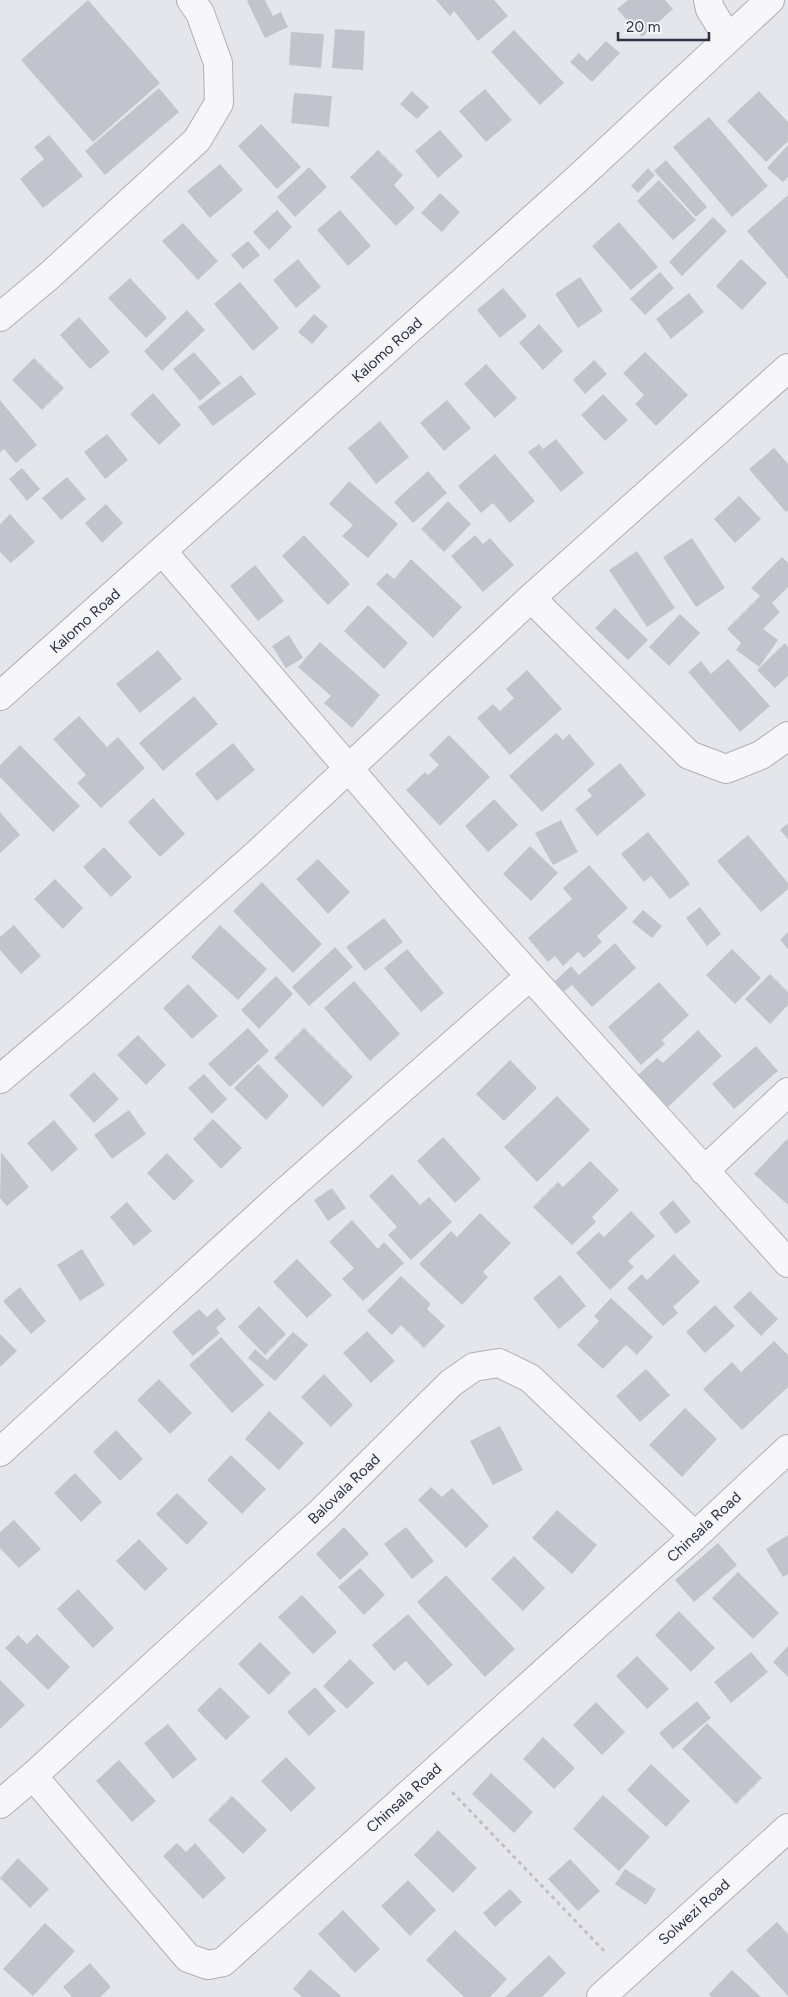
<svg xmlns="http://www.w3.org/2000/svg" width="788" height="1997" font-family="Figtree,sans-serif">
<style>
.building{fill:#c2c4cd}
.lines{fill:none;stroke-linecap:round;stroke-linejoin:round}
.street-casing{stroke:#aeb0b8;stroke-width:30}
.path{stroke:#bfc0c6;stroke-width:3;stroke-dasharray:4 4;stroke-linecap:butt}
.street{stroke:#f7f7f9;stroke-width:28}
.labels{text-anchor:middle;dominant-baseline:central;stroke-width:4;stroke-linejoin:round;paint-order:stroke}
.street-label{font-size:15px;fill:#2e3142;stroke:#f4f5f8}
</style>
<rect width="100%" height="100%" fill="#e5e6eb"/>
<path class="building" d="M88,0l72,83 -67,59 -72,-82z
M249,0h16l8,16 8,-4 7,15 -23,11 -18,-37z
M436,0h58l14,16 -30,25 -24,-30 -4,5z
M628,0h37l8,9 -31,28 -25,-28z
M335,29l30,2 -2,39 -31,-2z
M514,30l50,53 -24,22 -49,-53z
M291,32l33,2 -3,34 -32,-3z
M606,41l14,12 -28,29 -22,-20 9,-9 8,8z
M159,88l20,24 -74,63 -20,-24z
M485,89l27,31 -26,22 -27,-31z
M412,91l17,16 -12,12 -17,-15z
M759,91l29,31v19l-22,21 -39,-41z
M294,93l38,3 -3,31 -38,-4z
M709,117l59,69 -36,31 -59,-70z
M261,124l40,43 -24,22 -39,-43z
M440,130l23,26 -25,22 -23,-27z
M49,135l34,41 -40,32 -23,-29 24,-20 -10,-12z
M788,145v32l-5,5 -16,-14z
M378,150l25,25 -9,10 21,23 -19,18 -46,-49z
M666,160l41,47 -11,10 -42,-46z
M220,164l23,26 -33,28 -23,-27z
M309,167l18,20 -32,30 -18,-20z
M648,168l7,7 -17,18 -7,-7z
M659,180l37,40 -23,20 -36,-39z
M440,193l20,19 -18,20 -21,-19z
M788,195v84l-41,-48z
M277,210l15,17 -23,23 -16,-18z
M340,210l31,36 -23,20 -31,-36z
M713,217l14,14 -45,45 -13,-14z
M619,222l39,45 -27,23 -39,-44z
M183,223l35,38 -20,19 -36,-39z
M248,241l12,14 -17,14 -12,-14z
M298,259l23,28 -25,21 -23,-28z
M741,259l26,24 -25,27 -26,-24z
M660,272l14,16 -29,27 -15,-16z
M580,277l23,34 -25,17 -23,-34z
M130,278l37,40 -21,20 -38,-40z
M240,282l39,46 -26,23 -39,-47z
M503,288l24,28 -27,22 -23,-28z
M689,293l15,19 -33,27 -15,-20z
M187,310l18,20 -43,41 -18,-20z
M314,314l14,12 -16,18 -14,-12z
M79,317l31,35 -20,17 -30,-34z
M539,324l24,27 -20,19 -24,-27z
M194,352l27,31 -21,18 -27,-32z
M645,352l43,43 -32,31 -21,-22 9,-9 -21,-22z
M34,358l30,30 -22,22 -30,-30z
M594,360l13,14 -22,20 -12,-14z
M486,364l31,34 -22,20 -31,-34z
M241,375l15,19 -43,32 -15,-19z
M153,393l28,32 -22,20 -29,-31z
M603,394l25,26 -23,21 -24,-26z
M0,400l37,45 -21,18 -12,-14 -4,3z
M447,400l24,28 -27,23 -24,-28z
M380,421l29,36 -33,27 -28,-36z
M107,434l21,26 -23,19 -21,-27z
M556,439l28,34 -23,19 -33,-40 11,-8 4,5z
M774,448l14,16v46l-2,2 -37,-43z
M495,454l40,47 -25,22 -17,-20 -12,10 -23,-27z
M22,468l18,21 -13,12 -18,-22z
M428,471l19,22 -34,30 -19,-21z
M67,477l19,22 -25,21 -19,-22z
M349,481l49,43 -30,34 -26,-22 11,-11 -24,-21z
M739,496l22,23 -26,24 -21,-24z
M448,501l23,23 -27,28 -23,-23z
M106,504l17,19 -21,20 -17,-20z
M10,514l25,28 -24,21 -11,-11v-28z
M304,535l46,49 -22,21 -46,-49z
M475,535l8,9 7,-6 24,27 -31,27 -32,-36z
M692,538l33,50 -29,19 -33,-50z
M637,551l38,57 -28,19 -38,-57z
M782,557l6,6v24l-16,16 8,9 -17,17 15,11 -19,27 -23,-17 5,-7 -14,-14 33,-33 -9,-8z
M411,559l51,48 -29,31 -57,-54 11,-11 7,6z
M255,565l29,36 -26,20 -28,-35z
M368,605l40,38 -24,26 -40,-38z
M615,608l33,32 -20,20 -33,-32z
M680,614l20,19 -31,33 -20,-19z
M289,635l14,23 -17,10 -14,-22z
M320,642l60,53 -28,33 -28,-25 7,-7 -33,-29z
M785,643l3,4v29l-13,12 -18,-18z
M158,650l24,29 -42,34 -24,-29z
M728,659l42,47 -30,26 -52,-60 13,-11 10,13z
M527,670l35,39 -52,46 -33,-37 16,-14 7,7 14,-13 -8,-9z
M194,696l24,28 -55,47 -24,-28z
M79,716l28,31 11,-10 27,31 -44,40 -24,-25 9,-8 -33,-36z
M556,733l7,7 6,-6 26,30 -53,48 -33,-36z
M449,735l41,42 -50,49 -34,-36 19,-18 3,3 11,-10 -10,-10z
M233,743l22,27 -38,31 -22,-27z
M20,745l60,61 -27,26 -53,-55v-12z
M620,763l26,32 -49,41 -22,-27 17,-13 -5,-6z
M153,798l32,36 -25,23 -32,-35z
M494,799l24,26 -30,27 -23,-26z
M0,812l20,23 -20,18z
M561,820l17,32 -25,13 -18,-32z
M788,823v16l-8,-9z
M648,832l42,52 -20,15 -19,-23 -7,6 -23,-28z
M748,835l40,48v6l-27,23 -44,-51z
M530,846l28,27 -27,28 -28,-27z
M104,847l28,30 -21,20 -28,-30z
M318,859l32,33 -22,22 -32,-35z
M589,865l39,43 -31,28 5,6 -18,16 -6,-6 -15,14 -8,-10 -7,6 -20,-24 44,-39 -9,-11z
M55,879l28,29 -20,21 -29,-30z
M262,882l60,62 -29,29 -60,-62z
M700,907l21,27 -14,12 -21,-28z
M643,910l19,16 -10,12 -20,-16z
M384,918l19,24 -38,29 -19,-24z
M14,925l27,31 -20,18 -21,-24v-13z
M220,925l47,44 -29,31 -47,-43z
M788,932v17l-8,-9z
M615,943l21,25 -44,39 -20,-22 -9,7 -9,-10 17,-16 8,9z
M335,947l18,20 -44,39 -17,-19z
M407,949l37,44 -23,19 -37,-44z
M732,949l29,29 -26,26 -29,-29z
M770,974l18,18v13l-18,19 -25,-25z
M276,976l17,18 -34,35 -18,-19z
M354,981l46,53 -30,27 -46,-53z
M659,982l30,33 -27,25 3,4 -24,21 -33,-38z
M188,984l30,32 -26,23 -29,-31z
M248,1028l21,23 -39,36 -22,-23z
M304,1028l49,49 -30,30 -49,-49z
M698,1030l24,26 -54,51 -30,-32 19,-17 6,5z
M138,1035l28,30 -20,20 -29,-30z
M756,1046l22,25 -44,38 -22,-25z
M510,1060l27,28 -33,33 -28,-27z
M258,1064l31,32 -23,24 -32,-32z
M94,1072l25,27 -25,24 -25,-28z
M204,1074l23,25 -15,15 -24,-26z
M557,1096l33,34 -53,52 -33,-35z
M129,1110l17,24 -34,25 -18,-24z
M213,1119l29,29 -21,21 -28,-30z
M54,1120l24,29 -26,23 -25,-29z
M443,1137l38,42 -26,24 -38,-42z
M787,1139l1,1v65l-34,-31z
M1,1152l28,35 -22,19 -7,-8z
M167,1153l27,28 -20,20 -27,-28z
M590,1161l29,29 -27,27 4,5 -24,23 -39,-38 25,-25 5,5z
M392,1174l28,31 9,-8 23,25 -41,38 -23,-25 9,-8 -28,-31z
M332,1188l14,20 -18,13 -14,-21z
M673,1200l18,22 -15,12 -17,-21z
M127,1202l25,29 -18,15 -24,-29z
M631,1211l24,25 -27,25 6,6 -24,23 -34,-37 23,-21 5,5z
M480,1213l31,30 -28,29 5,5 -26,28 -43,-41 32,-33 6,6z
M352,1220l26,29 6,-7 20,21 -41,38 -21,-22 12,-11 -25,-26z
M82,1249l23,36 -25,16 -23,-36z
M674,1254l26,28 -27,25 5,6 -15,13 -36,-38 15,-14 5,6z
M297,1259l35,36 -25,23 -34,-36z
M560,1275l26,31 -27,23 -26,-31z
M401,1276l30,28 -4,5 18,17 -21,22 -23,-23 -9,10 -25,-24z
M20,1287l26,34 -15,13 -28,-33z
M750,1291l28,28 -17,17 -28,-29z
M611,1298l42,39 -16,18 -11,-10 -23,24 -26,-24 22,-24 -5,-5z
M715,1305l20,21 -30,27 -19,-21z
M259,1306l27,28 -21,21 -27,-28z
M217,1308l9,11 -10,9 4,5 -27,23 -21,-24 27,-23 8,8z
M367,1331l28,30 -24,22 -28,-30z
M293,1332l15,13 -33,36 -27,-23 7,-9 12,11z
M0,1334l17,17 -17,16z
M221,1337l43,48 -32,28 -43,-48z
M774,1341l14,14v32l-46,43 -39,-41 29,-27 9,10z
M646,1369l24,26 -30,27 -24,-26z
M324,1374l29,31 -22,22 -30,-30z
M159,1379l33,34 -22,21 -33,-34z
M685,1408l32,31 -35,38 -33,-32z
M269,1411l35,32 -25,27 -34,-31z
M500,1426l23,44 -30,15 -23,-44z
M116,1430l27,29 -23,22 -27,-29z
M231,1455l35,34 -24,25 -35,-34z
M75,1473l27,29 -21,20 -27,-29z
M431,1487l11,10 10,-9 37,38 -23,22 -48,-48z
M177,1493l31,30 -21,22 -31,-31z
M557,1510l40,35 -25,29 -40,-36z
M14,1520l27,29 -22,19 -19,-20v-16z
M344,1527l25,27 -29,26 -24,-26z
M406,1527l28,34 -22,18 -28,-35z
M788,1535v39l-5,3 -17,-28z
M139,1539l29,30 -23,22 -29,-30z
M718,1543l19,22 -43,37 -19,-22z
M514,1556l31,32 -22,23 -32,-32z
M360,1568l25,27 -21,20 -26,-28z
M738,1572l41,41 -26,26 -41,-41z
M446,1575l69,74 -30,28 -68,-75z
M78,1589l36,39 -21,20 -36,-39z
M302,1595l35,37 -24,22 -35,-37z
M679,1611l36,37 -24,24 -36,-37z
M408,1614l45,51 -25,21 -22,-25 -12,10 -22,-26z
M37,1634l33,33 -22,23 -43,-42 13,-13 9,9z
M260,1642l31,31 -22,22 -31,-31z
M788,1646v31l-15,-15z
M751,1652l17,20 -37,31 -17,-21z
M637,1656l32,33 -22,20 -31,-33z
M350,1659l24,24 -27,26 -24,-23z
M0,1680l25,25 -25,24z
M220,1687l30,30 -24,23 -29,-30z
M315,1687l21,24 -27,25 -22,-24z
M697,1701l14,17 -38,31 -14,-16z
M596,1702l29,30 -23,23 -29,-30z
M707,1723l55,55 -26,26 -54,-55z
M168,1724l29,35 -24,20 -29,-36z
M543,1737l32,31 -21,21 -31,-30z
M286,1757l30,31 -25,24 -30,-31z
M119,1760l37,41 -24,21 -36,-41z
M651,1764l39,37 -24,26 -39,-37z
M491,1773l42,39 -19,21 -42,-39z
M603,1795l47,42 -31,34 -46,-42z
M232,1796l35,34 -24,24 -35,-34z
M438,1830l39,38 -24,25 -39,-38z
M177,1843l9,9 9,-9 31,35 -23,21 -40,-43z
M18,1858l31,31 -19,19 -30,-30z
M570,1859l30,32 -22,20 -30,-32z
M625,1869l31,20 -10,16 -31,-21z
M408,1880l28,30 -26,26 -29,-30z
M510,1889l12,13 -27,25 -12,-14z
M343,1910l37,39 -25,24 -37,-39z
M777,1922l11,12v62l-42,-46z
M45,1923l30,28 -42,45 -30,-27z
M455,1930l52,49 -17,18h-26l-38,-37z
M549,1955l17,18 -24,24h-37z
M90,1963l21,24 -11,10h-28l-9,-10z
M310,1969l31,27 -1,1h-38l-9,-8z
M732,1970l29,27h-50l-2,-3z"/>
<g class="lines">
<g class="street-casing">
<path id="street" d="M708,0l2,9 18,29
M0,317l49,-41 148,-136 22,-37 -1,-40 -18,-50 -9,-13
M163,552l295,344 330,367
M531,598l158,157 37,14 35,-14 27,-19
M0,696l575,-515 195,-181
M0,1079l79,-67 179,-159 273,-255 257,-230
M704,1171l84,-79
M0,1452l278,-254 251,-221
M33,1776l155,182 20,7 15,-3 472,-426 93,-87
M0,1804l33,-28 289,-265 129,-128 23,-16 25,-4 31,15 165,158
M601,1997l187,-169"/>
</g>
<path class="path" d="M452,1792l155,162"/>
<use href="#street" class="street"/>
</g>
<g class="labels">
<g class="street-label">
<text transform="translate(387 350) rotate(-42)">Kalomo Road</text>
<text transform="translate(85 621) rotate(-42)">Kalomo Road</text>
<text transform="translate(344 1489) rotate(-44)">Balovala Road</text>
<text transform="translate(704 1527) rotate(-43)">Chinsala Road</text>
<text transform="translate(404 1798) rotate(-42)">Chinsala Road</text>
<text transform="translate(694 1912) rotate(-42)">Solwezi Road</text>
</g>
</g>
<path d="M618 32v8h91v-8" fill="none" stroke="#2e3142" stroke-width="2.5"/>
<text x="626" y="32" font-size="15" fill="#2e3142" stroke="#f4f5f8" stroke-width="4" paint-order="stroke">20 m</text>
</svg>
